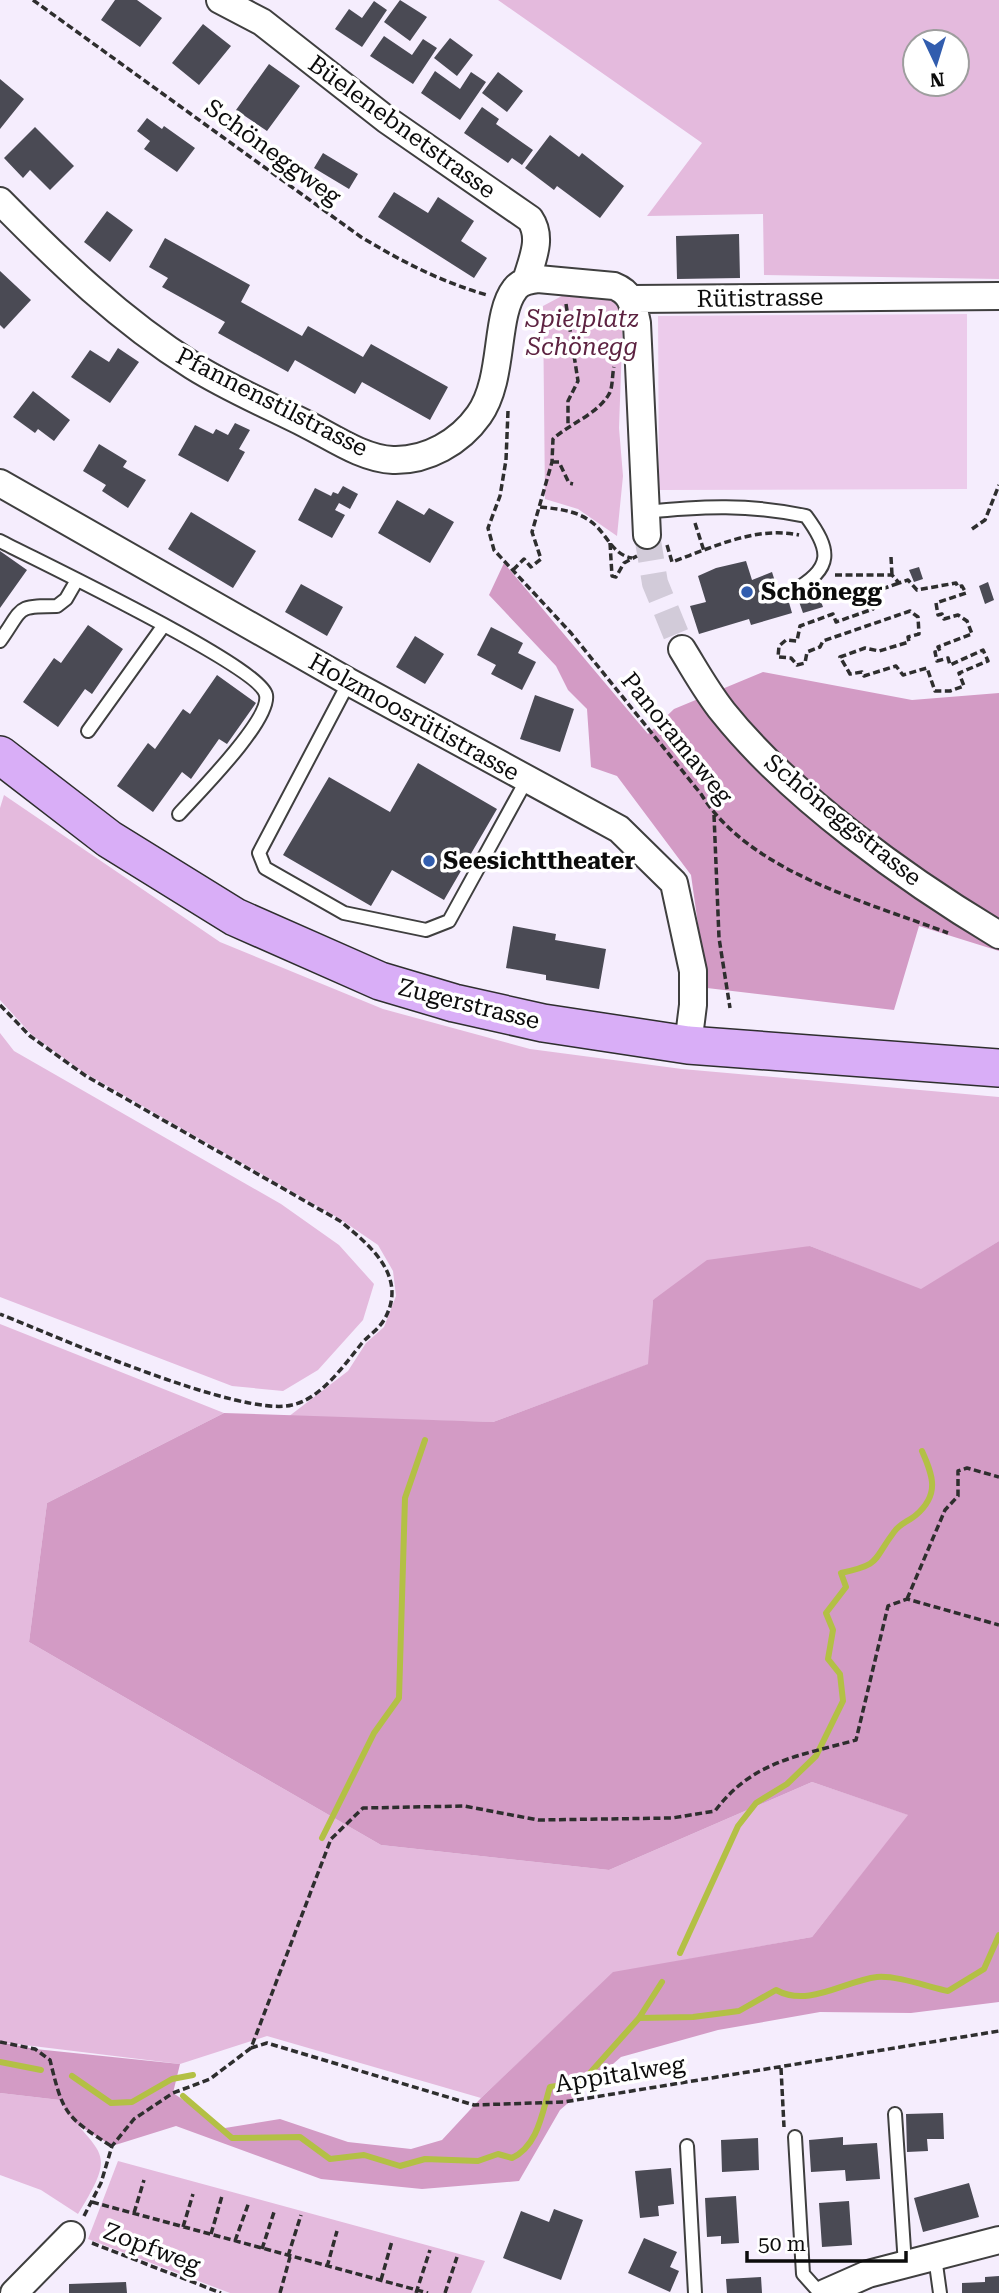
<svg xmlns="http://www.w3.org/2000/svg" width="999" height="2293" font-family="'Roboto Serif',serif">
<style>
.green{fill:#e4badd;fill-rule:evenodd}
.forest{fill:#d39bc5}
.pitch{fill:#eccbeb}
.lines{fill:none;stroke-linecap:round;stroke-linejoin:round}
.stream{stroke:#b3c045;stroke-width:6}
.building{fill:#4a4a54}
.minor-tunnel{stroke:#d2cbd9;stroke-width:26;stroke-dasharray:26 13;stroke-linecap:butt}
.service-casing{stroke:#3f3f3f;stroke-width:16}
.minor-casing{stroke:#3f3f3f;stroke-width:30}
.secondary-casing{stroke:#2e2e2e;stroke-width:40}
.path{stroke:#2e2e2e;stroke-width:3.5;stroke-dasharray:7 3.5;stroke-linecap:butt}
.service{stroke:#fff;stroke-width:12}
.minor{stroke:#fff;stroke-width:26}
.secondary{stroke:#d9aef7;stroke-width:37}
.poi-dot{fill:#325dae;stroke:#fff;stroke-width:2.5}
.labels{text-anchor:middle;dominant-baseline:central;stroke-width:7;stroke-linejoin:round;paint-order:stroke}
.street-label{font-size:24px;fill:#0c0c0c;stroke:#fff}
.park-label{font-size:24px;font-style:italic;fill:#5d2341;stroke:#fff}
.poi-label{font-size:24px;font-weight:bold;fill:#0c0c0c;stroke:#fff;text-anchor:start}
</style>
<rect width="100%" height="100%" fill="#f5edfd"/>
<path class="green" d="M498,0h501v279l-235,-4 -1,-61 -116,2 55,-73zM915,42h42v42h-42z
M575,289l37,10 11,17 -4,112 4,48 -6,60 -39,-27 -33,-10 -2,-193z
M4,795l216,147 163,67 147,40 152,20 317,28v144l-78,49 -111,-44 -157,54 -4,64 -156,58 -205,-5 60,-46 18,-28 18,-16 12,-31 -3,-25 -15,-26 -38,-26 -257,-147 -51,-37 -32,-35v-192z
M0,1033l14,18 267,153 58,41 35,39 -11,36 -45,50 -35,21 -51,-5 -232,-89z
M0,1324l224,89 -177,90 -18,139 352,203 228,25 203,-88 97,33 -97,122 -199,36 -132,125 -214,-62 -87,28 -180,-22z
M0,2093l60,7c37,58 61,45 18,114l-37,-24 -41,-15z
M118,2161l367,100 -14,32h-241l-142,-54z"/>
<path class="forest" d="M504,563l144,171 26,-25 89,-37 149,28 87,-7v258l-80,-25 -25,84 -187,-22 -16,-113 -74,-99 -26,-9 -4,-58 -19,-19 -12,-24 -67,-71z
M999,1241v761l-88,11 -91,-1 -102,18 -97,27 -61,53 -41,71 -97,8 -101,-10 -145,-53 -64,20 -38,-24 -14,-22 -60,-7v-51l35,7 145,15 -7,29 52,35 55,-9 68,23 63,7 31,-9 39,-42 132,-126 199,-35 96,-122 -96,-33 -203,88 -228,-25 -352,-203 18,-139 177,-90 269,9 155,-58 5,-64 54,-40 103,-14 111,43z"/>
<path class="pitch" d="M967,314v175l-308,1 -1,-174z"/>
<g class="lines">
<path class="stream" d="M322,1838l52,-105 25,-35 6,-200 20,-58
M680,1953l58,-127 18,-23 31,-19 29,-28 27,-55 -3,-27 -12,-15 5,-29 -7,-17 20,-26 -5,-14c41,-9 31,-12 53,-41 5,-8 15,-11 22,-17 24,-21 17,-39 6,-64
M639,2018l54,-1 46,-6 37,-21c33,18 68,-9 101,-13 18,-2 52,10 71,14l36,-22 15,-34
M0,2062l41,8
M72,2076l39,27 21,-1 40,-23 21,-4
M183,2096l49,42 68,-1 30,22 34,-4 36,11 25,-7 53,2 20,-7 14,4c26,-12 30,-45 38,-71l32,-5 57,-64 23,-36"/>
</g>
<path class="building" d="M115,0h22l25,18 -22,29 -39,-27z
M400,0l27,17 -17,24 -26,-19z
M374,1l13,9 -25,37 -27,-18 14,-20 13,9z
M203,24l28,22 -32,39 -27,-22z
M384,36l28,19 11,-16 14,9 -24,36 -43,-28z
M450,38l23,17 -16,21 -23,-18z
M269,64l31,22 -33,45 -31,-21z
M435,71l25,18 11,-17 15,10 -26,38 -39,-27z
M498,72l25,19 -16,21 -25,-19z
M0,79l24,20 -24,30z
M482,107l17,12 -3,5 37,26 -11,15 -10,-7 -4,5 -44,-30z
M147,118l15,11 2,-3 31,22 -18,24 -33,-23 6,-8 -13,-10z
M35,127l39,39 -24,24 -20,-20 -7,8 -19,-20z
M550,135l29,22 3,-4 42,33 -24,32 -43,-32 -3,4 -29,-22z
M323,153l35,21 -9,15 -35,-21z
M394,192l34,21 10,-16 36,24 -13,20 26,17 -13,20 -96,-61z
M107,211l26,19 -23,32 -26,-20z
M739,234l1,44 -63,1 -1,-43z
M165,238l85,47 -9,17 61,34 6,-10 55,31 8,-13 77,43 -18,33 -68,-38 -7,12 -60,-34 -7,12 -70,-39 7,-11 -63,-35 6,-9 -19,-11z
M0,271l31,29 -27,29 -4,-4z
M118,348l21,14 -29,41 -39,-26 19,-27 19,12z
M33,391l37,29 -16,21 -16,-12 -3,4 -22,-16z
M235,423l15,7 -11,19 6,3 -17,30 -50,-27 17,-30 18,9 3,-5 12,6z
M99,444l28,17 -4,6 23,13 -18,28 -26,-17 4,-6 -23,-14z
M343,486l15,8 -8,15 -11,-6 -4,7 10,5 -13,23 -34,-18 17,-32 16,8 2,-4 5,2z
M397,500l27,15 5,-7 25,14 -24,41 -52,-30z
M191,512l65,39 -23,37 -65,-39z
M0,551l27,19 -27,38z
M746,561l6,19 20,-8 7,22 7,-2 6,21 -41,12 -2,-6 -50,15 -9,-28 16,-4 -8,-26 18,-8z
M919,567l4,12 -9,3 -5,-12z
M988,582l6,18 -9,4 -6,-18z
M301,584l42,23 -16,29 -42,-24z
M817,590l6,17 -20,6 -6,-17z
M88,625l35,24 -31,45 -7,-5 -27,38 -35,-25 31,-44 7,5z
M491,627l32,16 -5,10 18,9 -14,28 -31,-16 5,-9 -19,-10z
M415,636l29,18 -19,30 -29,-17z
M217,675l39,28 -29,41 -8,-5 -28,40 -9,-7 -29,40 -36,-26 31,-43 7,6 28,-40 7,5z
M535,695l39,14 -14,43 -40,-13z
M418,763l79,46 -53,91 -52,-30 -21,36 -88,-51 46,-78 61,35z
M513,926l43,8 -1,6 51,9 -7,40 -53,-9v-5l-40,-7z
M943,2113l1,26h-17l1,12 -21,1 -1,-38z
M843,2137v8l34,-2 3,36 -34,2 -1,-11 -34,2 -2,-32z
M758,2138l1,32 -37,2 -1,-32z
M671,2168l3,36 -16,2 1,10 -19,2 -5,-47z
M969,2183l10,34 -56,15 -9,-34z
M736,2196l3,47 -18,1v-8l-14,1 -2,-39z
M849,2201l3,44 -30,2 -3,-44z
M554,2209l29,11 -22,60 -58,-22 18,-47 28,11z
M644,2238l33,14 -7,15 9,4 -9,21 -42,-19z
M999,2276v17h-37v-10l23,-1v-5z
M761,2277l1,16h-35l-1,-14z
M126,2282l1,11h-58v-9z"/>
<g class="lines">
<path class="minor-tunnel" d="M647,535l8,48 27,66"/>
<g class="service-casing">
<path id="service" d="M645,512c57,-6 105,-8 161,4 25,34 28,52 -13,75
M0,541c38,20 260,125 266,154 5,25 -69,99 -87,119
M0,641c24,-34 15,-35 57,-35l9,-7 11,-19
M349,682l-90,171 6,15 79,45 82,17 23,-9 78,-142
M88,731l76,-106
M895,2114l10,151
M795,2137l8,137 17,19
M687,2146l8,147
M935,2257l5,36"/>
</g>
<g class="minor-casing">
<path id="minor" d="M220,0l42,22 125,98 143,99c13,19 2,41 -4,62
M0,201c60,61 120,119 193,165 35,22 75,39 113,58 26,13 57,35 87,36 34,1 67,-18 86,-45 26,-37 15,-99 36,-126 5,-7 14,-9 23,-10l76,7c18,7 19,19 23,37l10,212
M632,299l367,-3
M0,483l349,199 270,147 55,54 19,88v34l-5,40
M682,649c13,21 25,43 41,63 67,84 184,168 276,223
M14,2293l57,-58
M825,2293l43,-19 131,-34"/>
</g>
<g class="secondary-casing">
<path id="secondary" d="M0,755l109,84 126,78 145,64 74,22 89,20 145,22 311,23"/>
</g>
<path class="path" d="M33,0l328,237c40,24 80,45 126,58
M566,304l12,77 -10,20v24
M508,411l-2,49 -6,36 -12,32 6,22 77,83 130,161c48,78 166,108 247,139
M552,462h7l10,21 4,1
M540,507c20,2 39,4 54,17 13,11 19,31 38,34
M695,523l9,28
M972,529l13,-9 14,-35
M610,543l2,33 4,1 8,-14 13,-7
M667,545l5,17c42,-15 83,-36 127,-27
M891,557l1,18
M513,570l11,-11 7,8 10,-8 -9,-27 20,-70 1,-23c16,-15 45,-25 56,-45 4,-6 3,-20 5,-27
M835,575h57l7,8 9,-3 9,10 39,-7 2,4 4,-1 4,7 -30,10 2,12 4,-1 2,5 14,-4 9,6 5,13 -34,13 2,4 -5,1 2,9 11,-3 2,7 33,-15 5,11 -29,12 5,13 -14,5h-15l-8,-23 -24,7 -7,-9 -32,10 -2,-4 -12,2 -10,-17 25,-9 14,3 30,-9 -1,-5 11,-3 -1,-17 -8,-6 -87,30 -3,6 -13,5 -2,11 -8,2 -6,-7 -13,-1 1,-11 7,-6 11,1 3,-15 33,-12 3,8 37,-13 -5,-15 31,-11
M714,815l5,123 11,70
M0,1005l30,31 56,40 254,145c30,24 69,56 44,99 -6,10 -15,15 -22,23 -17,21 -41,56 -70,62 -51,13 -237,-69 -292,-91
M907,1599l38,-89 13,-14v-25l9,-3 32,9
M0,2042l35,7 15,11c13,54 15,56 61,86
M251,2048l16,-5 207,62 90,-3 435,-71
M781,2068l3,59
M92,2202l336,91
M134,2213l10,-33
M84,2216l17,-33 11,-37 22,-27 39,-26 37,-14 41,-31 80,-209 32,-31 101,-2 74,14 134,-2 43,-7c37,-50 84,-55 141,-71l32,-134 19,-7 92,26
M183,2227l10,-33
M211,2234l11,-38
M235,2241l14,-39
M92,2243l129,50
M262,2249l13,-40
M288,2256l13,-41
M327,2267l10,-36
M381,2280l11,-39
M280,2293l10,-36
M416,2293l14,-43
M445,2293l12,-36"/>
<use href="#service" class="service"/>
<use href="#minor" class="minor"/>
<use href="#secondary" class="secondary"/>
</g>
<g class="poi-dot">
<circle cx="747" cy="592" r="7"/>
<circle cx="429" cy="861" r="7"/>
</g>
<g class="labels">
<g class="street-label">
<text transform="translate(402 127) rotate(36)">Büelenebnetstrasse</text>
<text transform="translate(273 152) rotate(36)">Schöneggweg</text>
<text transform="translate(760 298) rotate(-1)">Rütistrasse</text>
<text transform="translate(272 402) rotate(27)">Pfannenstilstrasse</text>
<text transform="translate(414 717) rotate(29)">Holzmoosrütistrasse</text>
<text transform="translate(677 738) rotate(51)">Panoramaweg</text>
<text transform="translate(843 820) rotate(39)">Schöneggstrasse</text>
<text transform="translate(469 1004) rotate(14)">Zugerstrasse</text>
<text transform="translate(620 2074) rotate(-9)">Appitalweg</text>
<text transform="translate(152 2248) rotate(21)">Zopfweg</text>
</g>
<g class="park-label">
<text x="582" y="319">Spielplatz<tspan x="582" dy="28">Schönegg</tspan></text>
</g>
<g class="poi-label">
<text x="761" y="592">Schönegg</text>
<text x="443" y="861">Seesichttheater</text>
</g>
</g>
<g transform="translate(936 63) rotate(176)"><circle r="33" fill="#ffffff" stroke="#9e9e9e" stroke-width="2"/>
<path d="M0-5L12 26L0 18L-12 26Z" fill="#325dae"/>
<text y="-10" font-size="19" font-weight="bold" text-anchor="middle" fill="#0c0c0c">N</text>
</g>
<path d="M747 2251v10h159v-10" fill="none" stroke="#0c0c0c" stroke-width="3.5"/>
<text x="758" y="2251" font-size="21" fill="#0c0c0c" stroke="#ffffff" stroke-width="5" paint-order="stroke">50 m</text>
</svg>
